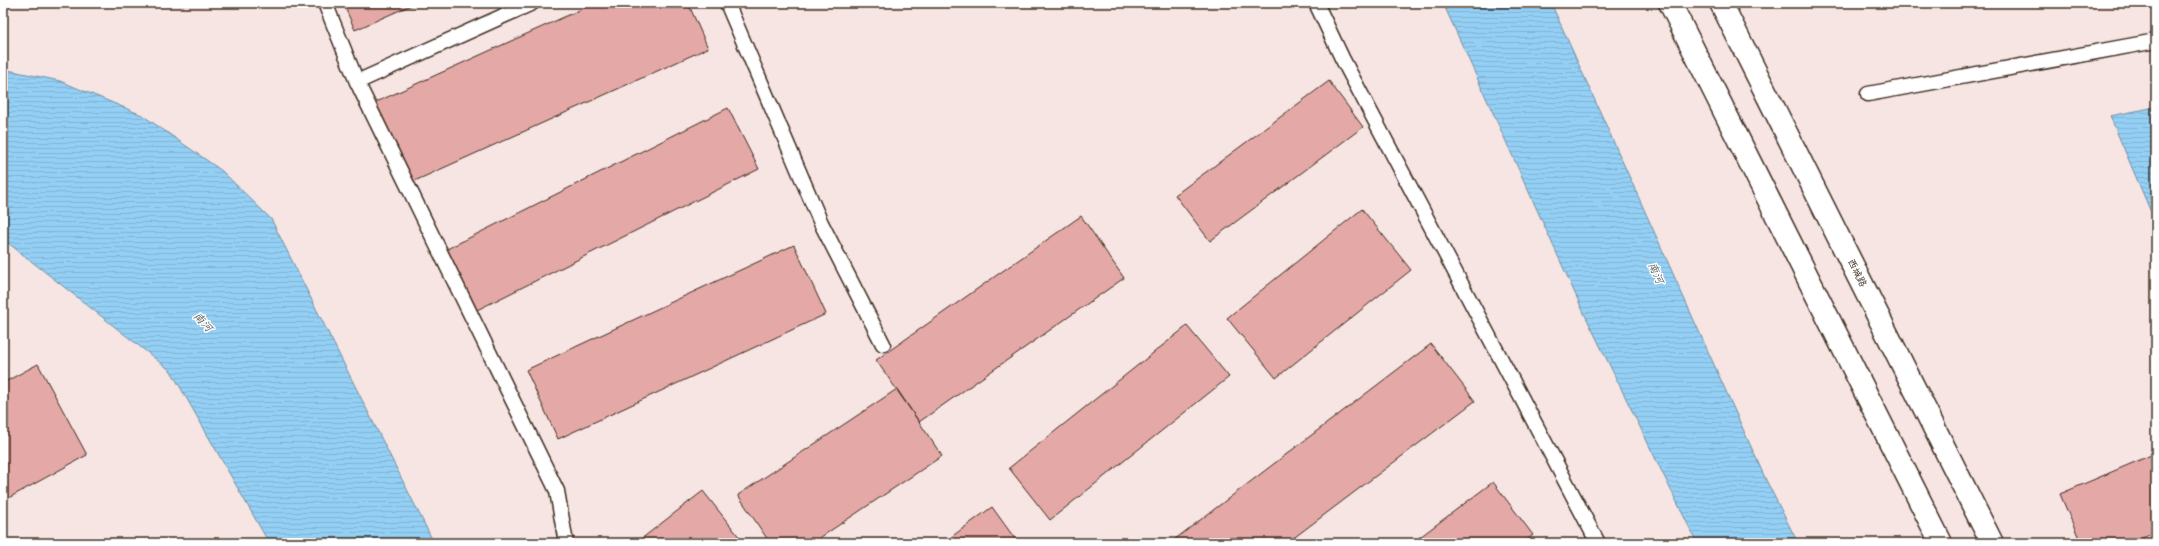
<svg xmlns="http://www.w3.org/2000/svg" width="2159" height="546" font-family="Pangolin,'LXGW WenKai TC',sans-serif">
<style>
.water{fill:url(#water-rules);stroke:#708e9f}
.building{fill:#e4a9a6;stroke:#3b2a1e}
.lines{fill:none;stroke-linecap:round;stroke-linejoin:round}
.service-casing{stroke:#3b2a1e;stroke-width:17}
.secondary-casing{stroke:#3b2a1e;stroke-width:25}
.service{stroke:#fff;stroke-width:14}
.secondary{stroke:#fff;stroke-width:22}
.labels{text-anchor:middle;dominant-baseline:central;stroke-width:3;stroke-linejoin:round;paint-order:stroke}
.street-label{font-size:10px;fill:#3b2a1e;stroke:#fff}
.water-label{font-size:11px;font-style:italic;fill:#565c5e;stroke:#fff}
</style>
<defs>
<pattern id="water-rules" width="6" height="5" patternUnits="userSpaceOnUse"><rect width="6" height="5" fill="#94d0f5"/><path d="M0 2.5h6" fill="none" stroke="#80b3d2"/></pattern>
</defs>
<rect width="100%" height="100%" fill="#f7e5e4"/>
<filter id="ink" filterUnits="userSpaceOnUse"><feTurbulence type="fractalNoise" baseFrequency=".025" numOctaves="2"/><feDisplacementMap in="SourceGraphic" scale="8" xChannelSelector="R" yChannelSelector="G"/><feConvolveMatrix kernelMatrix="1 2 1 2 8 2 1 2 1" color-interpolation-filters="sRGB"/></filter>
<g filter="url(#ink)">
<path class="water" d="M1443,3h108l215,477 32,63h-101l-114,-232z
M3,69l57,12 82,34 80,56 49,48 163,324h-165l-98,-172 -168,-132z
M2156,107v117l-46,-108z"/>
<path class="building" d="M343,3h73l-61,27z
M595,3h93l20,45 -300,136 -36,-80z
M1329,81l34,46 -153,114 -35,-46z
M728,108l31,61 -284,142 -30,-61z
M1362,209l49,61 -135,108 -49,-60z
M1081,216l43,62 -205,144 -43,-62z
M794,245l32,69 -268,125 -32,-69z
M1187,326l42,51 -179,143 -41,-52z
M1431,344l44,57 -188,142h-117z
M38,364l49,91 -84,46v-118z
M897,389l45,67 -130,87h-42l-32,-48z
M2156,453v79l-25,11h-50l-21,-49z
M1493,482l40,53 -10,8h-111z
M703,491l41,52h-108z
M992,507l26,36h-75z"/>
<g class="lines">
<g class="service-casing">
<path id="service" d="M325,3l32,79 200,409 9,52
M727,3l94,220 62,121
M1316,3l26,55 256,485
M357,82l175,-79
M1868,94l288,-53"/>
</g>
<g class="secondary-casing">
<path id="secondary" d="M1670,3l271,540
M1721,3l271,540"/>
</g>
<use href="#service" class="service"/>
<use href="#secondary" class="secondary"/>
</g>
</g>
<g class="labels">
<g class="street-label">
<text transform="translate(1857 273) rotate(63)">西城路</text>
</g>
<g class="water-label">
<text transform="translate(1656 273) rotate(66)">南河</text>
<text transform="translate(203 322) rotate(48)">南河</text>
</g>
</g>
<rect width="2159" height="546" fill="none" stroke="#fff" stroke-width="16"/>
<rect x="8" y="8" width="2143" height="530" fill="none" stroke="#3b2a1e" stroke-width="1.5" filter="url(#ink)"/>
</svg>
